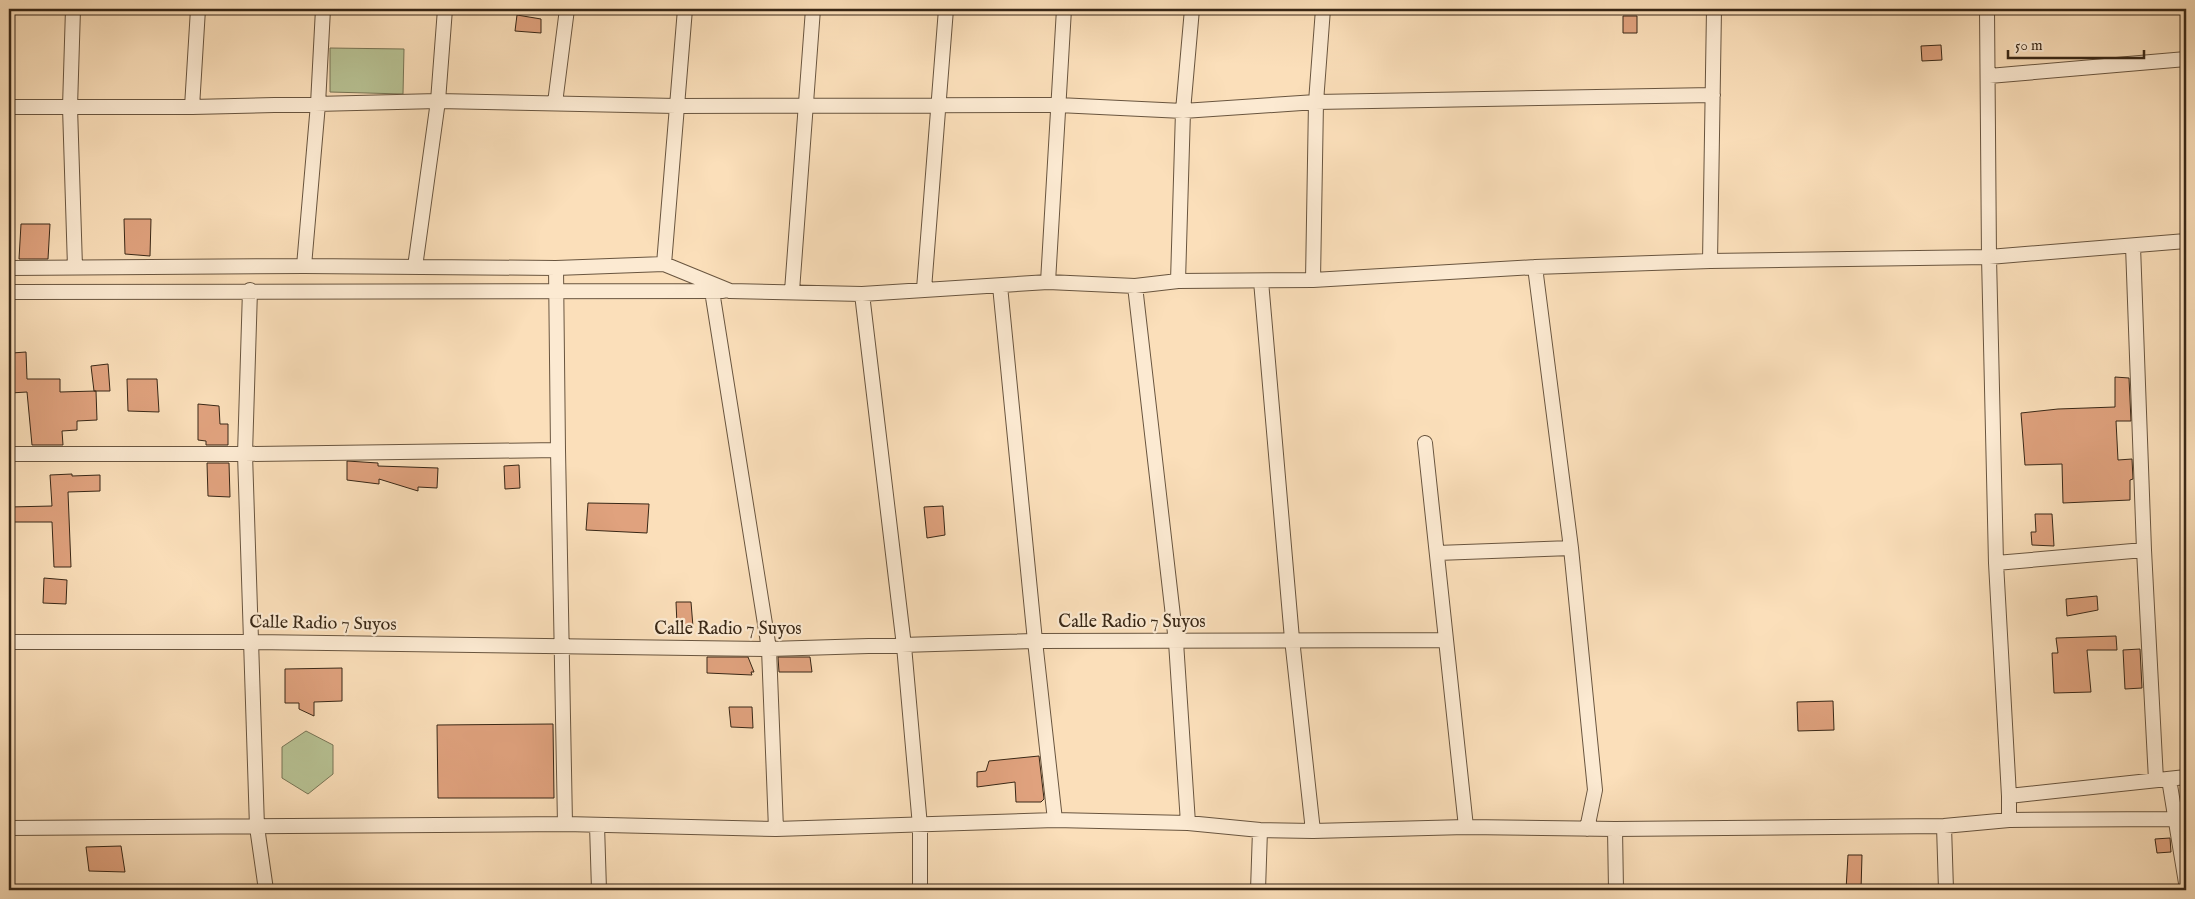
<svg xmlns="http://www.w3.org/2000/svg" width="2195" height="899" font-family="'IM FELL English',serif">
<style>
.green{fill:#b8c395;stroke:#787556}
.building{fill:#e0a27e;stroke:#382716}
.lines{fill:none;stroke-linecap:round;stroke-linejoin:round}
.minor-casing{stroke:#69553f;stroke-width:16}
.minor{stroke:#fcead2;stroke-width:14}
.labels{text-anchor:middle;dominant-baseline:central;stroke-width:4.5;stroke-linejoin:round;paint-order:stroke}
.street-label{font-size:18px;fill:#382716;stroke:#fcead2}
</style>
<rect width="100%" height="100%" fill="#fbdfba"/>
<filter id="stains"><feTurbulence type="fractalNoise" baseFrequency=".004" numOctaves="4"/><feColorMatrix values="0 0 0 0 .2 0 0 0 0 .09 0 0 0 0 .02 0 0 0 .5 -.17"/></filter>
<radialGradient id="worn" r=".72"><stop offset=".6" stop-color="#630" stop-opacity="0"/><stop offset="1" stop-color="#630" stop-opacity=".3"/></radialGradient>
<path class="green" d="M330,48l74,1 -1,45 -73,-2z
M306,731l27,14v29l-25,20 -26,-16v-31z"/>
<path class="building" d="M517,15l24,4v14l-26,-2z
M1623,16h14v17h-14z
M1941,45l1,15 -20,1 -1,-15z
M124,219h27l-1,37 -25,-2z
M21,224h29l-2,35h-29z
M26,352l1,27h33v13l36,-1 1,29 -20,1v9l-15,1 1,14h-31l-5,-53 -17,1 -1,-27h3v-13z
M108,364l2,27h-16l-3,-25z
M2115,377l14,1 2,43h-15l2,39 14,-1 1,20 -3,1v20l-67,3 -1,-39 -37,1 -4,-52 37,-4 57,-2z
M127,379h30l2,33 -31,-1z
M198,404l21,2 1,18h8v21h-22v-4l-8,-1z
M347,461l31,2v3l60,2 -1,20 -19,-1v4l-39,-12v5l-32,-4z
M207,463h22l1,34 -22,-1z
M519,465l1,23 -15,1 -1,-23z
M72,474v2l28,-1v16l-32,1 3,75h-17l-2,-45h-43v-15l43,-1 -2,-31z
M588,503l61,1 -2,29 -61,-3z
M943,506l2,29 -18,3 -3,-31z
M2035,514h17l2,32 -22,-1 -1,-13h5z
M44,578l23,2 -1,24 -23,-1z
M2097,596l1,14 -31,6 -1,-17z
M676,602h15l2,25 -16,-2z
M2116,636l1,14h-30l4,42 -37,1 -2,-40h6l-2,-15z
M2140,649l2,39 -17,1 -2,-39z
M707,657h41l6,15h-3l1,3 -45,-2z
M778,657h32l2,15h-33z
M342,668v33l-28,1v14l-15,-7v-6h-14v-34z
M1833,701l1,29 -36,1 -1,-29z
M729,707h23l1,21 -22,-1z
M553,724l1,74h-116l-1,-73z
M1039,756l5,43 -3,3h-25l-1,-20 -38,5v-15l9,-1 3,-10z
M2170,838l1,14 -14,1 -2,-14z
M121,846l4,26 -36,-1 -3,-24z
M1848,855h14l-1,35h-15z"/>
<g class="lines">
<g class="minor-casing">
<path id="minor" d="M73,9l-3,98 5,160
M1987,9l2,248 7,306 13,233
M1989,76l197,-17
M555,103l12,-94
M9,107h183l246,-6 238,5 382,-1 125,6 133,-9 397,-7
M192,107l6,-98
M2133,246l11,304 12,230
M1710,261l4,-252
M664,264l21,-255
M304,266l14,-162 5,-95
M415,267l23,-166 7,-92
M1535,267l36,281 24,242 -8,39
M9,268l295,-2 252,2 108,-4 66,27 132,3 186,-12 87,4 43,-5 135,-1 222,-13 175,-6 279,-4 197,-16
M556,268l2,182 7,374
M1313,280l3,-178 7,-93
M1178,281l5,-170 9,-102
M1261,281l31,358 21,192
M1048,282l16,-273
M1000,286l35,355 20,179
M1135,286l41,356 12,181
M924,289l22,-280
M250,290l-5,164 12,373 9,63
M712,291l57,358 7,180
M792,291l21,-282
M9,292l714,-1
M862,294l42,352 16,180v64
M1425,443l41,384
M9,454h236l313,-4
M1437,553l134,-5
M1996,563l148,-13
M9,642h242l518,7 266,-8 411,-1
M2169,779l17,104
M2009,820l167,-1
M597,825l2,65
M1944,826l2,64
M9,828l556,-4 211,5 279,-9 133,3 72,7 53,1 153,-4 149,2 329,-3 65,-6v-24l177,-19
M1615,829l1,61
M1258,890l2,-60"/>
</g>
<use href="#minor" class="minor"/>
</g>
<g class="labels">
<g class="street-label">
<text x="1132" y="622">Calle Radio 7 Suyos</text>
<text transform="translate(323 624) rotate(1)">Calle Radio 7 Suyos</text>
<text x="728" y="629">Calle Radio 7 Suyos</text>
</g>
</g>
<rect width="2195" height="899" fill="none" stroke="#fbdfba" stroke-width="30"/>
<rect x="10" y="10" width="2175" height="879" fill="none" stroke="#382716" stroke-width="2.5"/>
<rect x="15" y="15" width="2165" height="869" fill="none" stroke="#382716"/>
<path d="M2008 50v8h136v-8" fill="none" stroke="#382716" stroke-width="2.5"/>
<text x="2015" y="50" font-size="15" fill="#382716" stroke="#fcead2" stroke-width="4" paint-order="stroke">50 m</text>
<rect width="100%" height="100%" filter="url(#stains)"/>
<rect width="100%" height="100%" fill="url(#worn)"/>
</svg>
